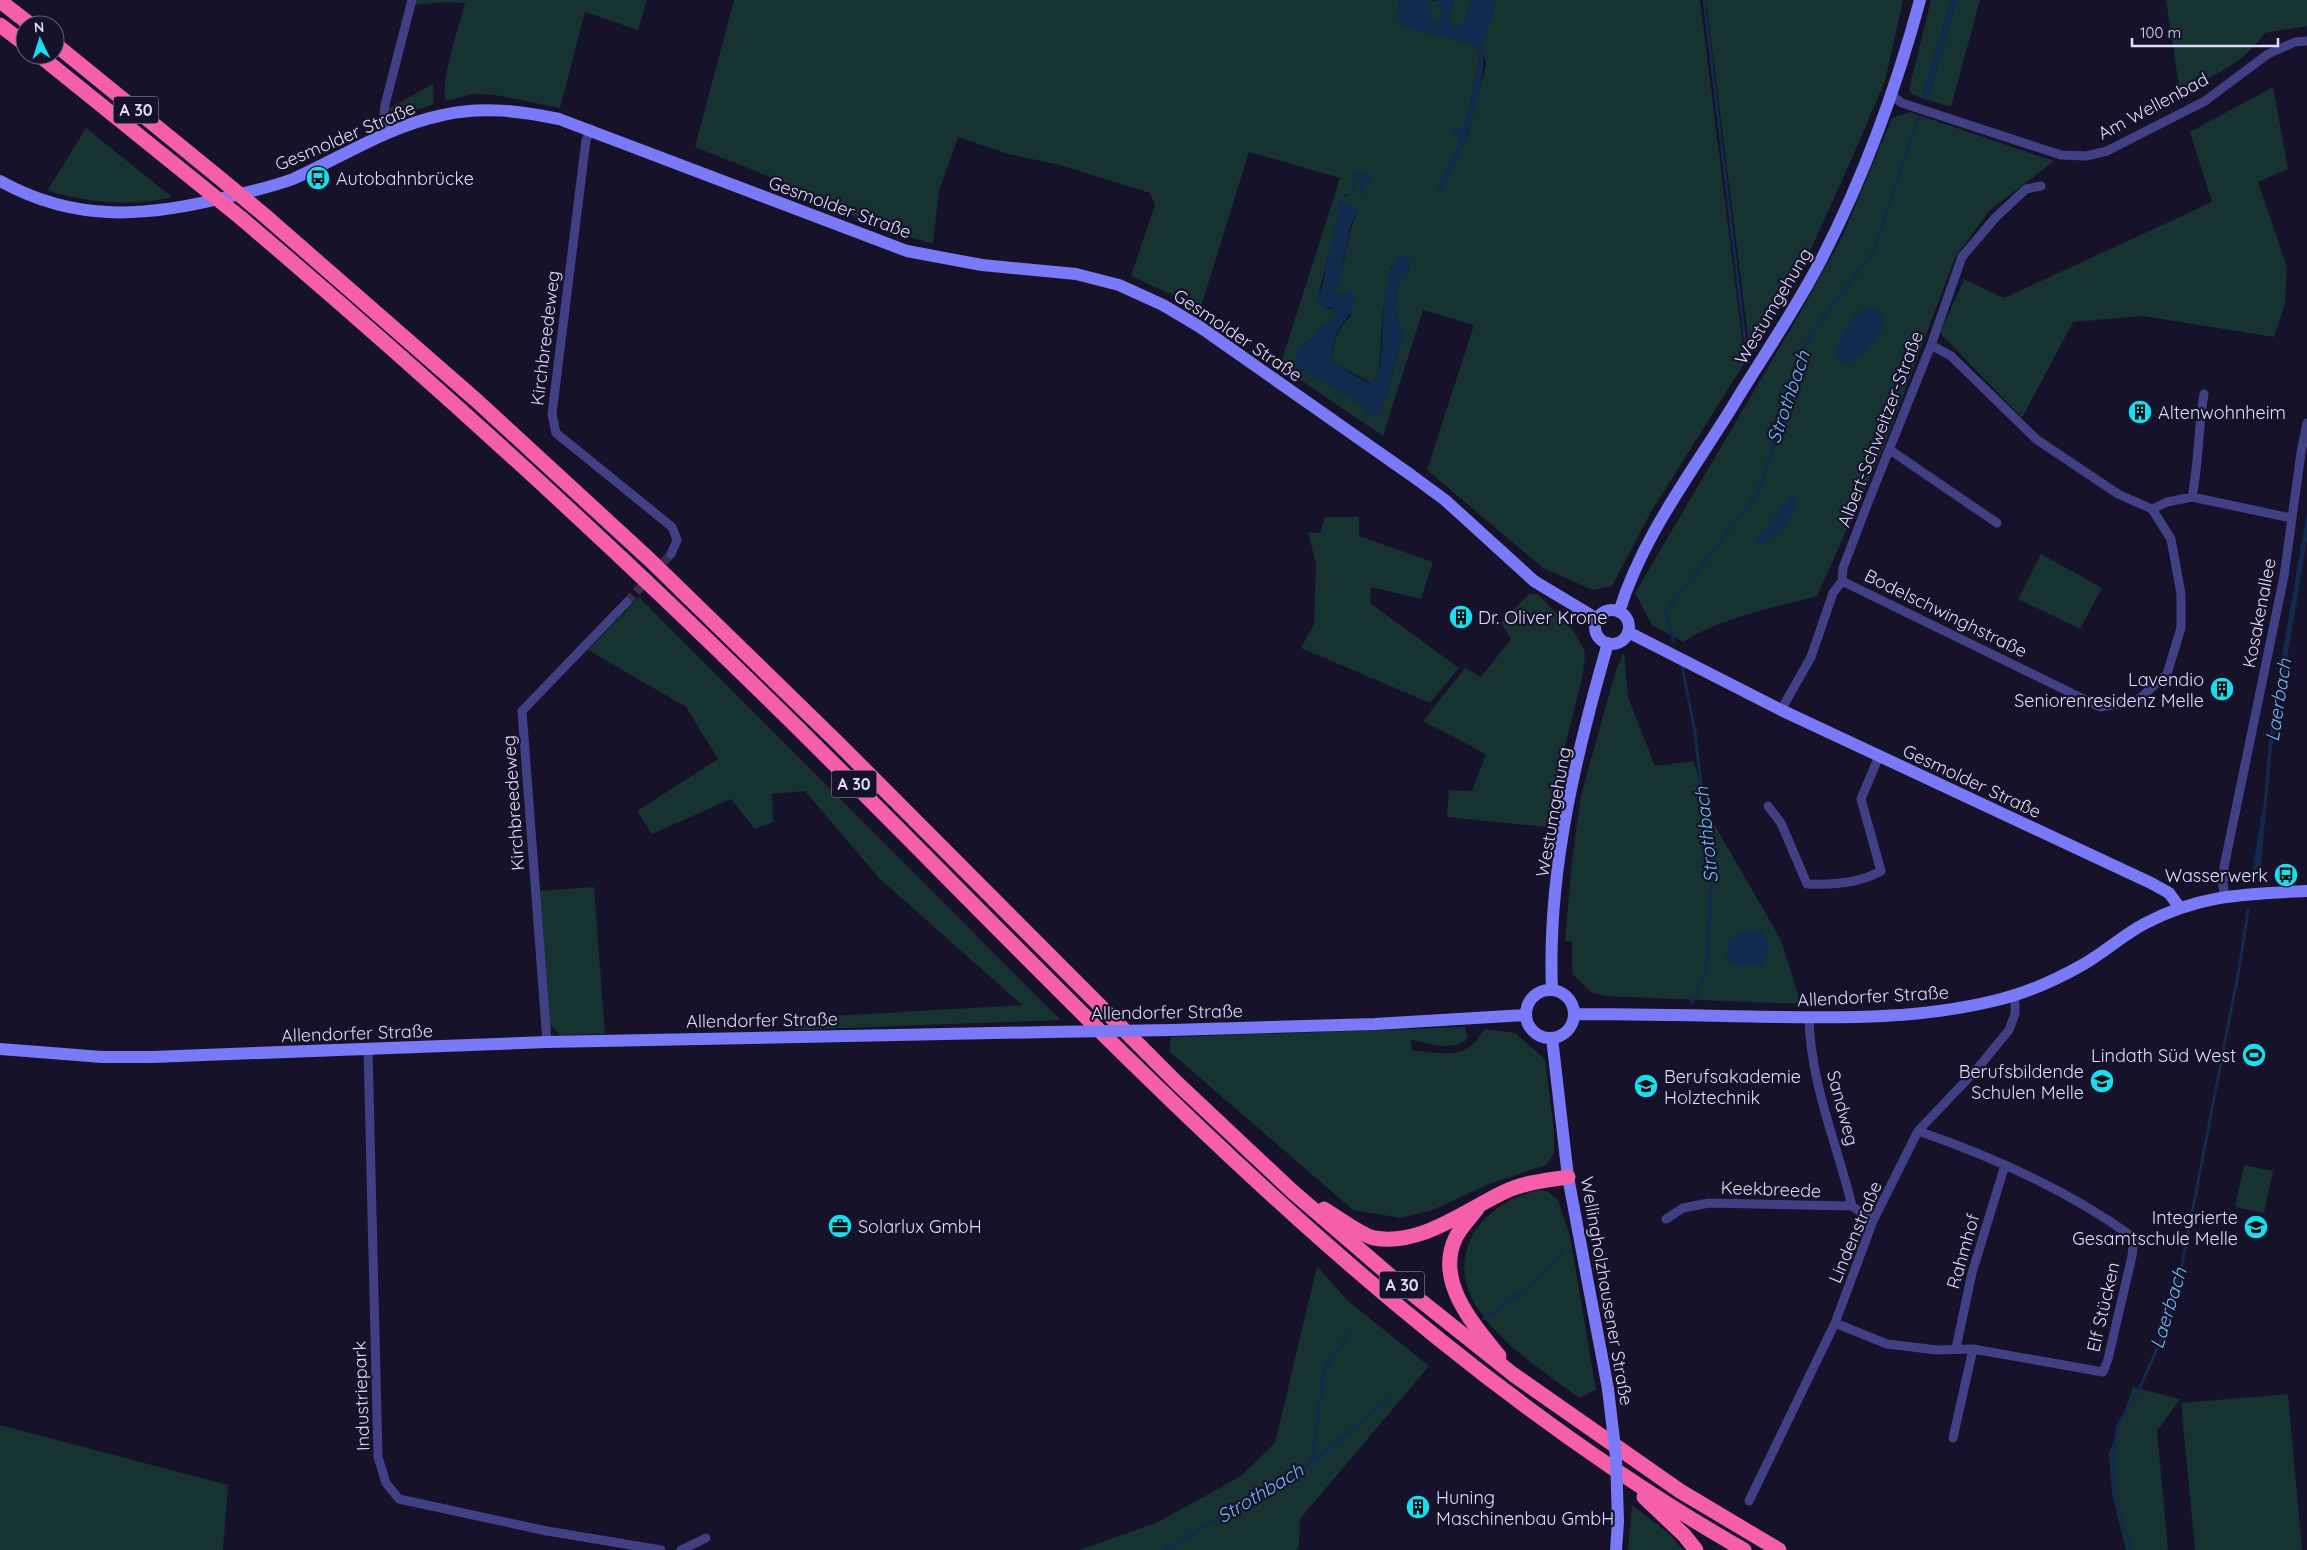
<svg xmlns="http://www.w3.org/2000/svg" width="2307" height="1550" font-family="Quicksand,sans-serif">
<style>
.green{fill:#163231;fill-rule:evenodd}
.water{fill:#122a4d}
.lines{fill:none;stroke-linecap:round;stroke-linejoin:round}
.stream{stroke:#122a4d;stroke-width:3}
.street-tunnel{stroke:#343049;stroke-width:9;stroke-dasharray:9 4.5;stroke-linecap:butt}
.street{stroke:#424085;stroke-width:9}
.secondary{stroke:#7a79f7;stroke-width:12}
.highway{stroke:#f55faa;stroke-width:15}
.secondary-bridge{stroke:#7a79f7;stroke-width:12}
.highway-bridge{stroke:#f55faa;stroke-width:15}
.labels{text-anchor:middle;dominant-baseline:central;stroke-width:4.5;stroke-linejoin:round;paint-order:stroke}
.shield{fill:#161229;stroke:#a39fbd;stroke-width:1}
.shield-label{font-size:16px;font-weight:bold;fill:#dfdcfd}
.street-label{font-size:18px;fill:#dfdcfd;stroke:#161229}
.poi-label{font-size:18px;fill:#dfdcfd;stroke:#161229;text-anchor:start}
.water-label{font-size:19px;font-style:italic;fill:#71bbf6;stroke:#161229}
</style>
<rect width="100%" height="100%" fill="#161229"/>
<path class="green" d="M415,0h232l-9,30 -53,-18 -25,96 -65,-13 -22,-1 -27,7c-7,-18 14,-77 19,-98l-18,-1 -33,3z
M734,0h666c-2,12 -5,19 6,27l65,17 8,8 1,6 -15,66 -7,12 2,7 -22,43 3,4 27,-56 18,-70 -5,-21 5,-7 9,-32 -2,-4h207l45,362 -94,150 -39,74 -19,4 -50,-22 -116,-98 47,-145 -51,-15 -40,126 -103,-70 60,-188 -91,-26 -50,161 -27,-18 -41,-19 24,-71 -5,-12 -90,-28 -52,-11 -50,-17 -19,54 -6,53 -70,-21 -28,-20 -140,-56zM1346,194h6l-6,1 -2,4 2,4 7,3 4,8c-13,24 -10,62 -27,81l8,-3 13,23c-13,14 -18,27 -20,47l37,19 4,4 7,-15 4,-60 8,-43 12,-12 6,5 1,11 -5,4 -7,11 -3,20 8,30 -22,77c-28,-9 -49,-31 -77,-41l-1,-29 10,-4 7,-12 13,-7 4,-5 -2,-6h-7l-11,-9 23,-89 -1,-6z
M1431,0l7,2 3,16 -3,7c-7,-5 -8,-13 -10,-22z
M1454,0h18c-5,9 -4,16 -10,24l-11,3 -1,-17z
M1706,0h197l-18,81 -32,75 -47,104 -56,93z
M1931,0h20l-29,98 -11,-4 -2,-5z
M1957,0h23l-29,107 -23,-7z
M2166,0h141v26l-43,7c-18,30 -54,44 -84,60z
M433,84l1,20 -40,14 -6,-9z
M2273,87l15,82 -30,13 29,85 -2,37 -11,33 -131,-21 -70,6 -51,96 -82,-85 24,-54 40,19 208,-96 -22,-70z
M1910,112l144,49 -65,50 -34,47 -71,189 -67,149c-44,12 -95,21 -134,46l-31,-17 -17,-32 162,-275 45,-81 50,-119zM1867,309l-30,37c9,-14 12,-32 30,-37zM1785,504l5,13 -5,7 -16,1z
M86,128l86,69c-42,11 -83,5 -125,-6z
M1325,517h34v19l74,26 -12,37 -50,-12 -1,16 89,65 -29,35 -129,-55 13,-24 2,-60 -8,-32 12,1z
M2041,554l61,34 -22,41 -62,-30z
M1529,594h9l37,39 10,19 -2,22 -28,112 -8,41 -100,-10 2,-27 23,1 14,-37 -63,-33 42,-53 16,9 30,-38 -10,-16z
M639,597l422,423 -268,10 22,-13 207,-12 -143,-127 -74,-87 -33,3 1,28 -18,7 -24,-30 -79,35 -15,-23 81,-52 -32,-52 -98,-57z
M1624,652l4,45 27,69 39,-5 16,56 71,123 20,64 -197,-8 -13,-4 -19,-18v-33h-7l7,-81 9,-65 35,-125z
M594,887l11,147 -45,1 -10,-11 -10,-133z
M1465,1027l3,10c-12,16 -40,6 -57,3l1,10c18,2 47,9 61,-6 5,-4 7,-11 12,-15l30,4 30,26 9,71v23l-8,12 -57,19 -56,26 -32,8 -48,-8 -184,-159 2,-14z
M2244,1165l29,6 -9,42 -29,-6z
M1540,1190l7,1 11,9 12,36 26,154 -17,8c-42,-32 -132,-86 -112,-149 3,-8 5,-15 10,-21 17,-21 37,-33 63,-38z
M1317,1266l30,34 82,66 -129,153 -1,27 -3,4h-217l77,-27 85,-47 34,-33z
M2133,1387l47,12 -23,32 11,119h-42l-14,-56 -3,-40z
M2288,1394l14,156h-107l-14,-147z
M0,1425l228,60 -5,65h-223z
M1632,1505l39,30 12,15h-55z"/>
<path class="water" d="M1400,0h31l-3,3c5,8 1,16 10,22l3,-7 -5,-18h18l-4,10 1,17 11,-3c6,-9 5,-15 10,-24h21l2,4 -9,32 -5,7c12,27 -21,124 -40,147l-3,-1v-3l22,-43 -2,-7 -5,-3 -2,-5 3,-3 7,4 4,-5 15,-66 -1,-6 -8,-8 -65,-17c-11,-8 -9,-15 -6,-27z
M1951,0h6l-29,100 -6,-2z
M1357,172l13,4 3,5 -2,4 -5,-1 -5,13 -2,-6 4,-8 -10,-7z
M1353,192l-9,7 2,4 7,3 5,5 -7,14 -12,58 -9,12 16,-4 8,2c2,21 -7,21 -14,35 -6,11 -8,21 -9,34l41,23c2,-6 7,-12 8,-18 4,-23 0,-104 23,-113l6,6 1,11 -5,4 -7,11 -3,20 8,30 -22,77 -6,4h-6c-15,-27 -66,-40 -72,-52 -3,-6 0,-13 2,-19l14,-7 7,-12 17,-12 -2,-6 -14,-3c-1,-1 -3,-6 -4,-7 0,-6 5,-9 6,-15 4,-28 12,-57 18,-85z
M1867,309h11c4,6 7,12 5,19 -4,13 -26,33 -38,36l-9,-7c1,-18 13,-43 31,-48z
M1791,497l6,3c1,18 -22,36 -37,45l-5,-4z
M2307,512v28l-35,209 -12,123 -9,4 13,-75 5,-60 13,-85z
M1750,930l12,1 8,14 -7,20 -26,1 -11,-7 4,-22z"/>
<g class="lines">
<path class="stream" d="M1704,0l41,340
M1353,193l1,-15
M1674,642l-9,-29 92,-119 19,-55 19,-74 21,-38 57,-75 46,-135
M1682,665l13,68 17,147 -6,91 -14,32
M1484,1319c30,-21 57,-39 79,-68
M1313,1461l77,-63
M1165,1550l147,-89 12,-91 27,-39
M2131,1550l-17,-55 -1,-36 5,-34 20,-33 23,-52 21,-75 57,-296 9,-58"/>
<path class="street-tunnel" d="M627,602l44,-48"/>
<path class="street" d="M1891,95l11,8 159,52 25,1 21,-5 98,-50 63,-47 27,-12 12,-1
M591,129l-5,11 -34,274 4,19 116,94 5,13 -6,14
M389,133l-5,-20 1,-8 27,-105
M1890,450l107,73
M2192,497c7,-35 6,-69 12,-103
M2152,509l15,-7 25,-5 99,21
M1842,581l258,126 38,-7 29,-26 14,-46v-34l-10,-55 -19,-30 -34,-15 -82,-55 -85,-83 -20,-11
M1781,710l30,-53 22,-64 9,-12 1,-13 24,-63 64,-160 31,-88 33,-39 31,-29 15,-3
M1768,806l13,17 26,61c23,1 53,-1 74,-13l-20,-72 18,-43
M2225,896l-2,-10 1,-19 60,-291 17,-123 6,-30
M1809,1017c1,65 28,127 43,189
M547,1042l-25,-331 105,-109
M368,1050l10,407 8,26 13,16 148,32 114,19
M1666,1219l17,-11 26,-5 143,3 21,15
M1835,1323l52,21 50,6 36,-1 130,23 5,-13 24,-103 2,-18c-66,-48 -140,-81 -216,-107
M1956,1348l16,-75 33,-108
M1953,1438l20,-89
M1749,1501l86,-178 38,-102 45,-90 59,-62 32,-39 6,-16v-19
M681,1550l25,-12"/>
<path class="secondary" d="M0,181c75,42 147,36 227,16 22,-5 45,-10 66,-18 49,-22 96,-53 150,-64 39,-9 77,-4 116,4l348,132 75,14 94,9 43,11 44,20 37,22 211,148 34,25 89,81 63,38
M1595 627a17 17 0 1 1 34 0a17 17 0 1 1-34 0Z
M1619,612c25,-81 79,-147 121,-218 28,-45 58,-89 82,-136 42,-82 74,-169 98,-258
M1628,632l153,78 370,173 18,10 11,15
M1552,989c-5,-116 24,-235 56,-346
M1526 1014a24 24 0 1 1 48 0a24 24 0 1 1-48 0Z
M1574,1014c69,0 138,2 206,3 71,1 143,1 213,-16 32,-7 63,-21 91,-37 21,-12 39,-29 60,-40 56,-30 102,-30 163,-33
M1172,1030l203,-6 150,-9
M1552,1038l16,139 40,212
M0,1049l102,8h50l395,-15 501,-10
M1616,1550l2,-28"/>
<path class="highway" d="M0,1l31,24
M0,25l25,19
M55,44l161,131
M39,55l155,125
M263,214l213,186 174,160 187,182 340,341 115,108 109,94 113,90 166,116 99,59
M241,218c206,175 404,357 595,548 283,282 558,584 908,784
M1324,1209c11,7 39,27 50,29 46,8 89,-26 128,-45 20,-10 44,-13 66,-16
M1477,1209c-7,9 -16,18 -21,28 -22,44 18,88 43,119
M1644,1497l40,38 12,15"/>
<path class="secondary-bridge" d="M1048,1032l124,-2
M1608,1389l8,68 2,65"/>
<path class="highway-bridge" d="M216,175l47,39
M194,180l47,38"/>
</g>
<defs>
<g id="bus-disc" transform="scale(1.25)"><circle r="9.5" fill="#15dff0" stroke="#161229"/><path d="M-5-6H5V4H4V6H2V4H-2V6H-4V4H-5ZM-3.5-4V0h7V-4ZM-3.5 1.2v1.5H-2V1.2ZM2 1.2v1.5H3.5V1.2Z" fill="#111"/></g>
<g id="building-disc" transform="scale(1.25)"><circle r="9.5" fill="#15dff0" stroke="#161229"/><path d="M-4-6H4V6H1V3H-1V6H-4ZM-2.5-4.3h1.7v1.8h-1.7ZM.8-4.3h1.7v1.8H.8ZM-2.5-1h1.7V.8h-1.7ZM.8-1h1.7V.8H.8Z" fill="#111"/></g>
<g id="stadium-disc" transform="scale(1.25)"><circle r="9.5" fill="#15dff0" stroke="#161229"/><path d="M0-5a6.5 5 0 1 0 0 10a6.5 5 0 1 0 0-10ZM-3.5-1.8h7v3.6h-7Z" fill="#111"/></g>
<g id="school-disc" transform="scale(1.25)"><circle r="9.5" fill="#15dff0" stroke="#161229"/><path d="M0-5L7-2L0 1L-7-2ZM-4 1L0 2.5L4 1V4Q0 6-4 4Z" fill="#111"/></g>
<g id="university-disc" transform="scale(1.25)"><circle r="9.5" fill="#15dff0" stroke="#161229"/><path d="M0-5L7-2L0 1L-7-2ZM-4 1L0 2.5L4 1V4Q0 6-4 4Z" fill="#111"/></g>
<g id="office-disc" transform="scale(1.25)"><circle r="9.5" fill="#15dff0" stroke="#161229"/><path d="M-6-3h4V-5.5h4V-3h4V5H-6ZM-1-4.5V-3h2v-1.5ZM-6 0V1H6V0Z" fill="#111"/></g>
</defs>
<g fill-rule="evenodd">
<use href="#bus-disc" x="318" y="178"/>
<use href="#building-disc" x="2140" y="412"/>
<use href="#building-disc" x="1461" y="617"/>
<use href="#building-disc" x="2222" y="689"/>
<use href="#bus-disc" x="2286" y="875"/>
<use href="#stadium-disc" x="2254" y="1055"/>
<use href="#school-disc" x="2102" y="1081"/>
<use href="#university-disc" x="1646" y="1086"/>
<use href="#office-disc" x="840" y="1226"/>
<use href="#school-disc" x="2256" y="1227"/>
<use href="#building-disc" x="1418" y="1507"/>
</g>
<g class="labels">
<g class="shield">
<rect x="113.5" y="96.5" width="45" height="27" rx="4"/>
<rect x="831.5" y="770.5" width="45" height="27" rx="4"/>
<rect x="1379.5" y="1271.5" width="45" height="27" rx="4"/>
</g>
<g class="shield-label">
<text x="136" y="110">A 30</text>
<text x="854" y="784">A 30</text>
<text x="1402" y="1285">A 30</text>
</g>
<g class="street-label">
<text transform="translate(2153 106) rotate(-28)">Am Wellenbad</text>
<text transform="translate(345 136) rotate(-23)">Gesmolder Straße</text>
<text transform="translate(840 207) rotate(20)">Gesmolder Straße</text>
<text transform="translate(1773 306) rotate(-59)">Westumgehung</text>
<text transform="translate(1238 335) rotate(34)">Gesmolder Straße</text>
<text transform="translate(545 338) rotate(-83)">Kirchbreedeweg</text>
<text transform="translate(1880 429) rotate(-69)">Albert-Schweitzer-Straße</text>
<text transform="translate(1946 613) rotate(26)">Bodelschwinghstraße</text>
<text transform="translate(2259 613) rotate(-79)">Kosakenallee</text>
<text transform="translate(1972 781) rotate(25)">Gesmolder Straße</text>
<text transform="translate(513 803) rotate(-94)">Kirchbreedeweg</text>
<text transform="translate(1553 812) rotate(-80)">Westumgehung</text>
<text transform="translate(1873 996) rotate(-3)">Allendorfer Straße</text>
<text transform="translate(1167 1012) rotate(-1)">Allendorfer Straße</text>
<text transform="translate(762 1020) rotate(-1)">Allendorfer Straße</text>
<text transform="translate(357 1033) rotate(-2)">Allendorfer Straße</text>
<text transform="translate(1843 1108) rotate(75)">Sandweg</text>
<text transform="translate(1771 1189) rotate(2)">Keekbreede</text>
<text transform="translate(1855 1232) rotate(-67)">Lindenstraße</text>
<text transform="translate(1963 1251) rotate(-74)">Rahmhof</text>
<text transform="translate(1607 1291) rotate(80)">Wellingholzhausener Straße</text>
<text transform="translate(2103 1307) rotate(-77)">Elf Stücken</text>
<text transform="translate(361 1396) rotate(-92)">Industriepark</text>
</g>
<g class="poi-label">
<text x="336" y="178">Autobahnbrücke</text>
<text x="2158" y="412">Altenwohnheim</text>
<text x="1478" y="617">Dr. Oliver Krone</text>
<text x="2204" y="679" text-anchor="end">Lavendio<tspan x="2204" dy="21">Seniorenresidenz Melle</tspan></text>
<text x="2268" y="875" text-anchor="end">Wasserwerk</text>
<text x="2236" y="1055" text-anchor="end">Lindath Süd West</text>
<text x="2084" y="1071" text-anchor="end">Berufsbildende<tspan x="2084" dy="21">Schulen Melle</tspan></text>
<text x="1664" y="1076">Berufsakademie<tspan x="1664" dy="21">Holztechnik</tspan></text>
<text x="2238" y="1217" text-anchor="end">Integrierte<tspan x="2238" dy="21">Gesamtschule Melle</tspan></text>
<text x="858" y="1226">Solarlux GmbH</text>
<text x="1436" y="1497">Huning<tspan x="1436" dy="21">Maschinenbau GmbH</tspan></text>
</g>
<g class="water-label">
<text transform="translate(1788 397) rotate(-71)">Strothbach</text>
<text transform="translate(2278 700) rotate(-81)">Laerbach</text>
<text transform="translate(1706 835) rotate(-96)">Strothbach</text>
<text transform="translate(2168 1308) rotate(-73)">Laerbach</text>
<text transform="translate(1260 1493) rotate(-31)">Strothbach</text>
</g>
</g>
<g transform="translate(40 40) rotate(356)"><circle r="24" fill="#161229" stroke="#66637e"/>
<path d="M0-4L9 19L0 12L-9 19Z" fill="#15dff0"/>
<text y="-8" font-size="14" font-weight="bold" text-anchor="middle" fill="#dfdcfd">N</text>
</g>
<path d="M2132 38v8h146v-8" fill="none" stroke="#dfdcfd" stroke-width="2.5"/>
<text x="2140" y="38" font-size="15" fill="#dfdcfd" stroke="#161229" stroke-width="4" paint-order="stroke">100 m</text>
</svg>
